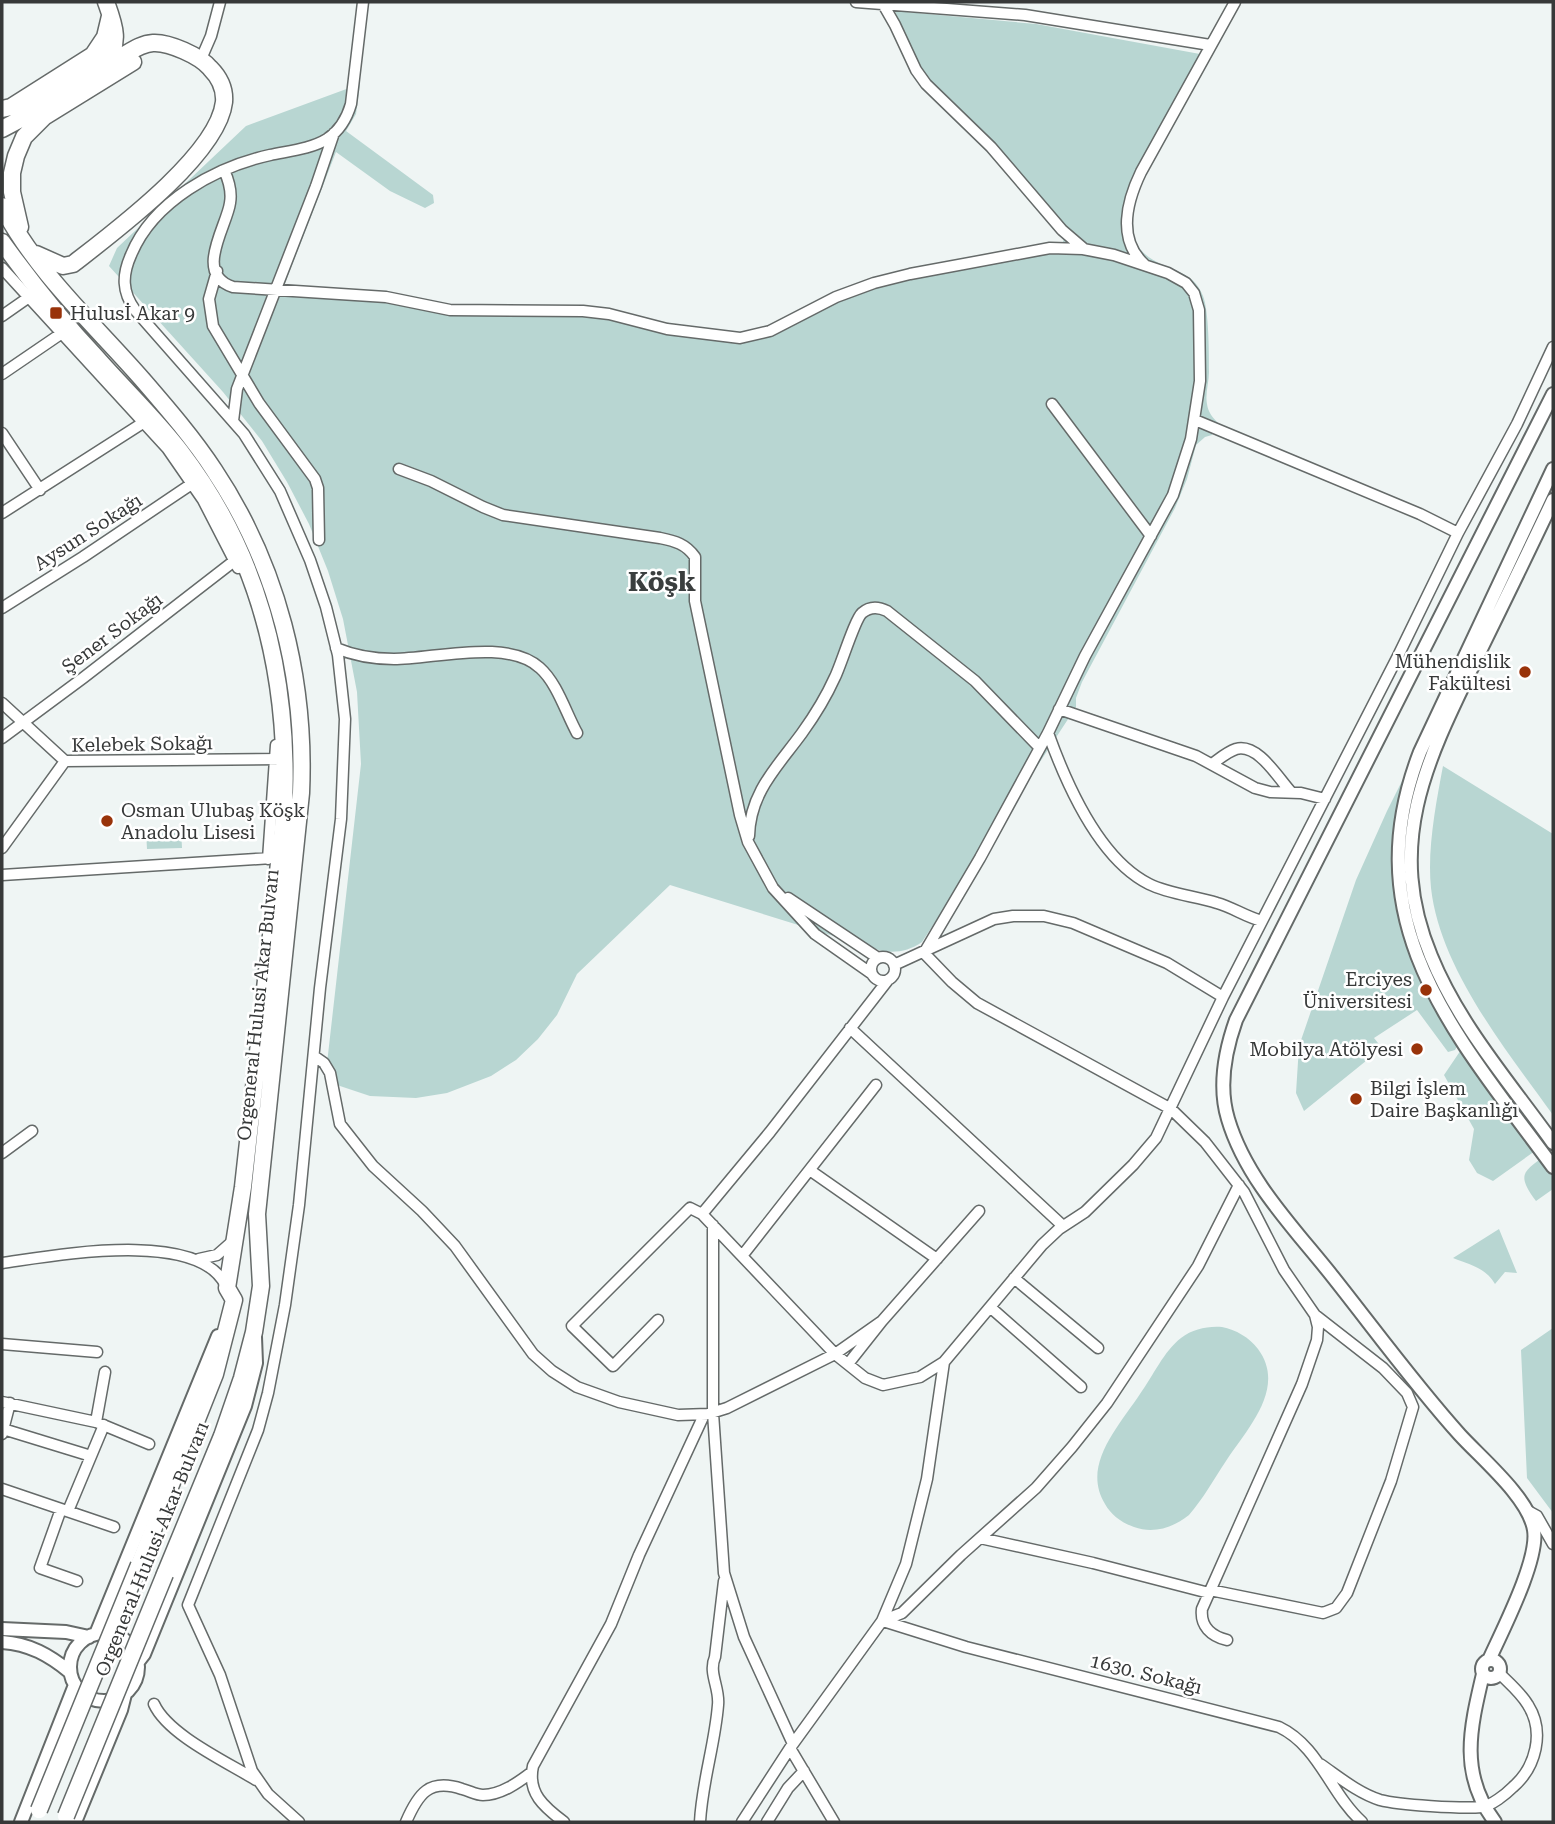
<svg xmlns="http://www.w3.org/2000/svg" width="1555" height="1824" font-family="'Roboto Serif',serif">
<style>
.green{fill:#b8d6d2}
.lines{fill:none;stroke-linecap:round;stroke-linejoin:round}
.minor-casing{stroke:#656a69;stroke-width:13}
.tertiary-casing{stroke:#656a69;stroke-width:16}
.primary-casing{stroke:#656a69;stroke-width:19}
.minor{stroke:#fff;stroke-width:10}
.tertiary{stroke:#fff;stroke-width:12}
.primary{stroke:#fff;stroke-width:16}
.primary-bridge-casing{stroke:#656a69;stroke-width:19;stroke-linecap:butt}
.primary-bridge{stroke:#fff;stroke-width:16}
.poi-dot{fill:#99330a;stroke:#fff;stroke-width:2.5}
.labels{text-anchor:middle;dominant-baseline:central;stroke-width:5;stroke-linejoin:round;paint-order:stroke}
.poi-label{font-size:19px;fill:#373939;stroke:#fff;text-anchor:start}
.street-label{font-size:19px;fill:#373939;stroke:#fff}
.district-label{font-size:26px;font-weight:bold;fill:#3a3e3e;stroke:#fff}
</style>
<rect width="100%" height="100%" fill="#eff5f4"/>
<path class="green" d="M895,11l141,13 164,30 -70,134c-8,18 -10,34 -5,52l9,-1c16,35 57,23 69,57 6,15 6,58 6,76 0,10 -4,22 -2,32 1,8 6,14 11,19l-6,12 -7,2 -9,8 -9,34 -12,29 -93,174 -6,16v9l-154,235c-13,9 -25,11 -40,9l-212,-66 -93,89 -20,41 -19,24 -22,21 -25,16 -44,17 -31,5 -46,-2 -45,-15 36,-317 -4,-72 -14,-73 -15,-48 -19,-47 -22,-42 -25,-41 -39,-49 -114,-126 8,-18 129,-122 114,-42 -4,30 -10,17 87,64 1,8 -9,5 -35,-17 -54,-39 -52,134 161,20 111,1 129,22 65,6 13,-3 69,-36 230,-52 2,-5 -1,-3 6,-6 -117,-125c-32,-26 -43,-56 -57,-94z
M1443,766l110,68v281c-46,-64 -113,-146 -122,-227 -4,-38 5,-85 12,-122z
M1407,771l-6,95 16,83 45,88 -7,13 -7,2 -31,-42 -43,28 8,10 -78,63 -8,-18 3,-47 57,-166 31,-69z
M181,829l1,19 -35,1 -1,-18z
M1467,1041l75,105 -49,35 -16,-8 -8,-13 5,-31 -30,-54z
M1547,1154l6,9v26l-17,12c-20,-27 -13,-29 11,-47z
M1499,1229l18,44 -12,-1 -10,12c-10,-17 -25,-19 -42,-26z
M1222,1327c14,3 27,10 36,22 29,39 -11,80 -32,112 -12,18 -23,38 -37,54 -16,13 -36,19 -55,12 -12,-4 -23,-12 -29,-23 -24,-39 14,-78 35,-110 13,-18 24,-43 41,-56 12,-9 26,-12 41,-11z
M1553,1328v185l-26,-35 -6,-128z"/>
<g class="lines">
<g class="minor-casing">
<path id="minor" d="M856,2l169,13 185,30
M883,4l12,21 21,45 10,14 65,63 71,83 21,18
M201,59l10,-23 9,-34
M224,170c5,11 8,22 6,33 -3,23 -37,71 3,84l153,10 64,13 133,1 26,3 58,15 73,9 30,-7 66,-34 38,-14 36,-9 140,-26 33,1 31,6 54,18 18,10 8,10 5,17 1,71 -9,58 -18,56 -88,161 -37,77 -68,125 -56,95
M1144,264c-27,-25 -17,-63 -3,-92l94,-170
M2,268l165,180 36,52 35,68
M217,271l-8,28 4,27 46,77 56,76 3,9 1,52
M2,316l30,-21
M2,374l63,-43
M1052,404l99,132
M1195,420l225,94 38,19
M233,421l4,-32 79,-203 18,-53
M2,433l38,57
M399,469l32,12 52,26 20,8 157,23c15,3 26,6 35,19v44l45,214 8,27 25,46 42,46 57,40
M2,513l147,-94
M2,608l81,-51 110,-74
M336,648c19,8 38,11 58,11 40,0 114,-21 146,9 17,15 26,45 37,65
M2,703l63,58
M1059,709l137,47 59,32 15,4 31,1 24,6
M1048,733c18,50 51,126 101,151 20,10 46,12 68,19 15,4 29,14 45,18
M2,738l81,-60 155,-120
M1212,764c7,-5 15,-12 24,-15 22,-6 42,29 55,43
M749,836c1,-44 29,-70 53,-103 13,-18 24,-36 33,-56 6,-12 20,-58 27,-64 8,-7 17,-6 25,-2l88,70 65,67
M2,848l63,-87 217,-2
M268,859l8,-114
M2,875l270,-17
M788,898l90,60
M924,953l28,29 25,21 194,106 34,33 39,50 40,78 31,45 3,12 -1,13 -15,44 -100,225c-2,17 9,27 25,31
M871 969a12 12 0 1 1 24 0a12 12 0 1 1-24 0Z
M894,965l100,-46 19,-3h31l29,7 94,40 56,34
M850,1028l213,198
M314,1056l10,7 6,10 10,51 33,42 49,45 33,35 78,108 19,17 25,16 42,15 59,13 30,-1 19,-6 108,-54 47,-33
M2,1153l30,-22
M811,1171l126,88
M702,1214l68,-82 118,-152
M713,1225v188l11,160 20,64 49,107
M742,1256l134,-171
M199,1259l18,-4 17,-15
M2,1263c51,-7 197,-35 224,23
M1014,1278l84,70
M990,1307l91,80
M658,1320l-45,46 -41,-40 118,-118 12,6 133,140 30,24 18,7 37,-8 24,-15 98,-117 17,-16 26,-17 48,-47 23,-27 67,-141 175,-341 60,-123 59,-109 36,-77
M2,1344l95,8
M848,1364l34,-43 97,-110
M2,1402l94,20 53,22
M96,1422l9,-50
M3,1429l88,27
M2,1434l8,-31
M2,1489l112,38
M61,1509l-21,59 37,13
M1526,1510l11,6 16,28
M68,1511l36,-86
M980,1538l113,25 116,30
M1210,1590l113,23 13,-5 11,-15 44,-112 22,-74 -6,-14 -24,-25 -68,-53
M882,1621l20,-8 59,-58 75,-67 36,-41 35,-44 91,-137 41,-81
M883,1621l83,26 313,80c40,19 51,66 83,95
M154,1704c14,31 73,58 102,76
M790,1748l44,74
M1320,1764c19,13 38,29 60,36 19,5 82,9 102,7 10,-2 23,-12 31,-20 23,-20 32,-55 15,-82 -7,-12 -19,-22 -29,-32
M299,1822l-31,-28 -16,-23 -32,-96 -32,-70 70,-175 10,-37 17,-88 14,-100 21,-217 21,-169 4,-100 -7,-64 -12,-48 -16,-47 -30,-69 -36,-57 -109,-124c-13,-18 -13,-35 -4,-55 22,-54 85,-88 139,-100 18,-4 41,-6 57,-16 12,-8 20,-21 24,-35l12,-102
M406,1822c12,-28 23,-44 56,-33 8,2 14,6 21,6 18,0 36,-13 49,-23
M564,1822c-20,-15 -37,-29 -31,-56l78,-142 28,-69 65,-140
M700,1822c2,-40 15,-78 18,-117 2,-17 -10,-32 -3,-48l9,-76
M742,1822l48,-74 92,-127 24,-57 21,-85 17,-117
M767,1822l21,-34 16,-17"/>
</g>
<g class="tertiary-casing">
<path id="tertiary" d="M1553,469l-133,283c-67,173 37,284 133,415
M1553,500c-24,51 -49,102 -74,153 -50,103 -96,188 -48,303 28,69 79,127 122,187
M2,1629l64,3 23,5
M70 1667a34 34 0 1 1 68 0a34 34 0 1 1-68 0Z
M96,1634l122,-298
M2,1642c28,2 47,13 68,30
M1482 1669a9 9 0 1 1 18 0a9 9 0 1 1-18 0Z
M1489,1660c13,-29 50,-100 45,-130 -5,-32 -52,-71 -74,-95 -45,-50 -85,-105 -127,-158 -38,-48 -87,-97 -105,-158 -10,-33 -3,-68 8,-99l317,-626
M137,1663l7,-9 101,-248 11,-43 -1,-26
M1483,1674c-13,55 -24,100 12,148
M21,1822l54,-137
M75,1822l46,-112 4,-16"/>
</g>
<g class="primary-casing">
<path id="primary" d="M2,109l9,-2 82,-52 12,-18 5,-21
M2,129l17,-9 85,-56c18,-20 10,-40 2,-62
M2,206c34,66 92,118 140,173 25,29 51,59 72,91 64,96 92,209 87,323l-44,421 4,72 -7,46 -12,46 -20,58 -57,138
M20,227l-8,-35v-19l4,-17 8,-19 20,-20 89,-55
M2,242c29,40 60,79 94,115 28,32 59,61 85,95 84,110 111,239 102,375l-40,360 -16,101 7,12 -19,74 -76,191
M36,254l27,12 10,-2c41,-32 145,-109 151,-162 1,-13 -5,-25 -14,-34 -10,-12 -41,-26 -57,-25 -18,1 -31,17 -49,21"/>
</g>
<use href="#minor" class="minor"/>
<use href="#tertiary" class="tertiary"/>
<use href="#primary" class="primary"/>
<g class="primary-bridge-casing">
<path id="primary-bridge" d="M39,1810l100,-245
M66,1816l99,-242"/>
</g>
<use href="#primary-bridge" class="primary-bridge"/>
</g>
<g class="poi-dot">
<rect x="49" y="306" width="14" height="14" rx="3.5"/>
<circle cx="1525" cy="672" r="7"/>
<circle cx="107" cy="821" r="7"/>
<circle cx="1426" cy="990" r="7"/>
<circle cx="1417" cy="1049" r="7"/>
<circle cx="1356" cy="1099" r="7"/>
</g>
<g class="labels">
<g class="poi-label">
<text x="70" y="313">Hulusİ Akar 9</text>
<text x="1511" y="661" text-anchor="end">Mühendislik<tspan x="1511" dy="22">Fakültesi</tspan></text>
<text x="121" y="810">Osman Ulubaş Köşk<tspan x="121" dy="22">Anadolu Lisesi</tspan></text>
<text x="1412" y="979" text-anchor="end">Erciyes<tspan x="1412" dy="22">Üniversitesi</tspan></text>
<text x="1403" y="1049" text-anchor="end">Mobilya Atölyesi</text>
<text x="1370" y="1088">Bilgi İşlem<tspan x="1370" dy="22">Daire Başkanlığı</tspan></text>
</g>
<g class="street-label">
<text transform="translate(88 532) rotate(-33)">Aysun Sokağı</text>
<text transform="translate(112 633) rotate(-37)">Şener Sokağı</text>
<text transform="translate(142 744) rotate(-1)">Kelebek Sokağı</text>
<text transform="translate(258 1005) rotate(-84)">Orgeneral Hulusi Akar Bulvarı</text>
<text transform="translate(152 1549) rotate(-68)">Orgeneral Hulusi Akar Bulvarı</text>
<text transform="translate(1146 1674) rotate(14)">1630. Sokağı</text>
</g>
<g class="district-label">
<text x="662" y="582">Köşk</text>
</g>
</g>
<rect width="1555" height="1824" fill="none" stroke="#373939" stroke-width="7"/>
</svg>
